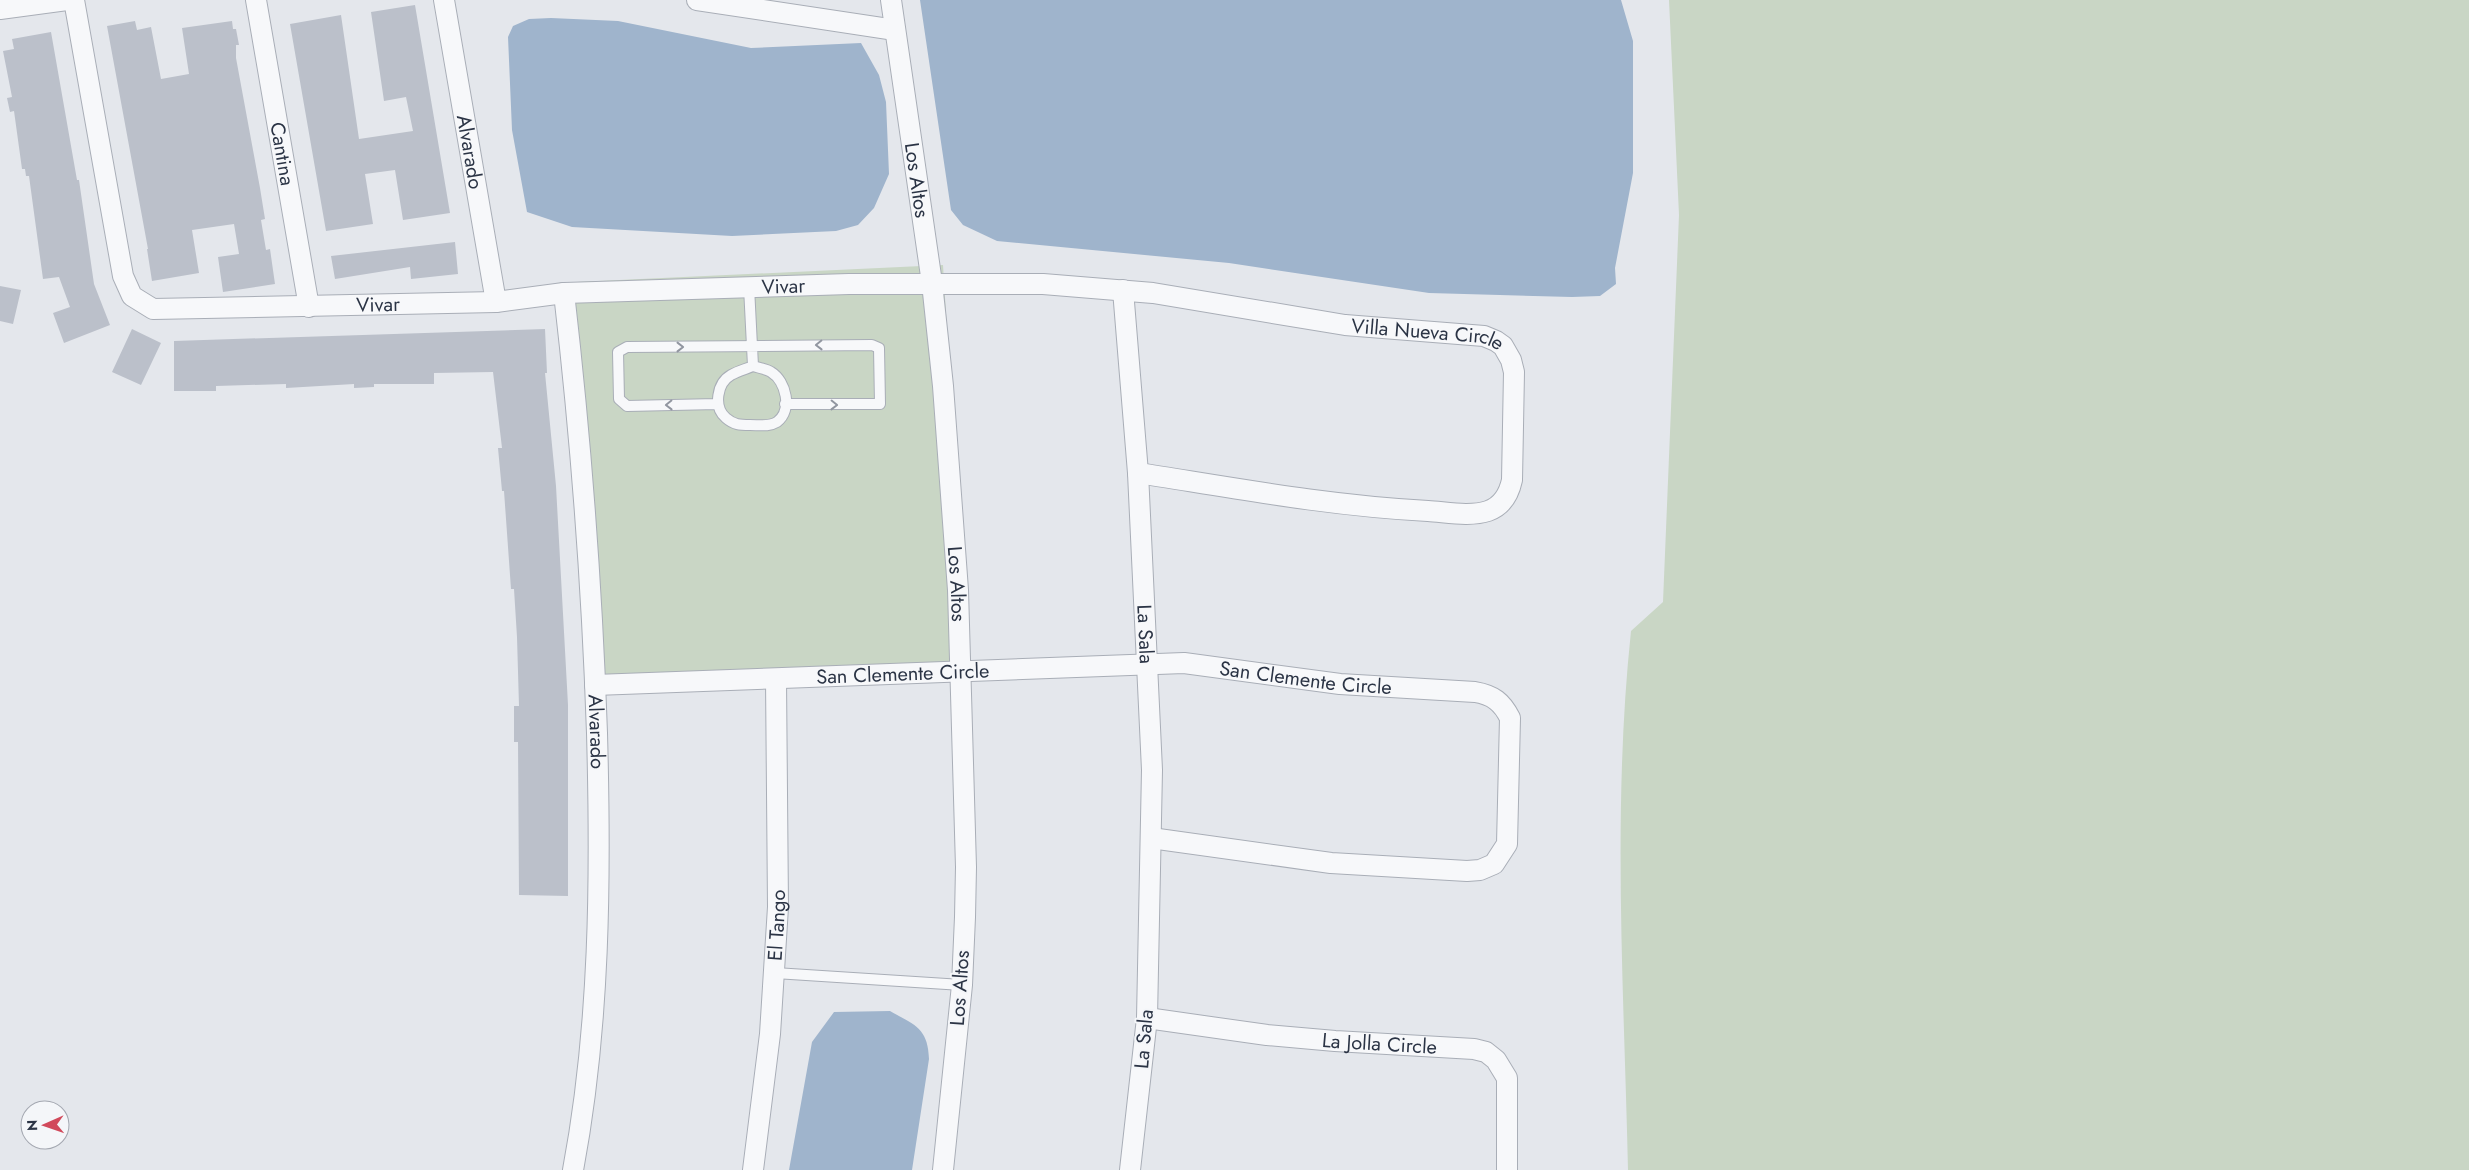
<svg xmlns="http://www.w3.org/2000/svg" width="2469" height="1170" font-family="Jost,sans-serif">
<style>
.green{fill:#c9d6c5}
.water{fill:#9fb4cc}
.building{fill:#bbc0ca}
.lines{fill:none;stroke-linecap:round;stroke-linejoin:round}
.service-casing{stroke:#a9aeb7;stroke-width:12}
.minor-casing{stroke:#a9aeb7;stroke-width:22}
.service{stroke:#f7f8fa;stroke-width:10}
.minor{stroke:#f7f8fa;stroke-width:20}
.oneway{stroke:#9196a0}
.labels{text-anchor:middle;dominant-baseline:central;stroke-width:4;stroke-linejoin:round;paint-order:stroke}
.street-label{font-size:20px;fill:#2b3445;stroke:#f4f6f9}
</style>
<rect width="100%" height="100%" fill="#e4e7ec"/>
<path class="green" d="M1669,0h800v1170h-841c-4,-179 -16,-361 3,-539l32,-29 16,-387z
M943,265l25,402 -377,24 -36,-408z"/>
<path class="water" d="M920,0h701l12,41v132l-18,95 1,16 -16,12 -28,1 -143,-4 -200,-30 -232,-22 -34,-16 -12,-15z
M551,18l67,3 133,27 110,-5 18,32 7,27 3,72 -15,34 -16,17 -22,6 -104,5 -160,-9 -45,-15 -15,-82 -4,-93 5,-11 16,-7z
M890,1011c25,14 38,17 39,48l-17,111h-123l23,-128 22,-30z"/>
<path class="building" d="M415,5l35,208 -47,7 -8,-50 -30,4 8,50 -47,7 -36,-207 51,-9 18,124 54,-8 -7,-34 -22,4 -13,-89z
M135,21l2,9 14,-3 10,52 28,-5 -7,-46 50,-7 1,8h3l3,16h-3v13l24,130 5,31 -4,1 5,30 4,-1 5,35 -52,8 -5,-35 21,-3 -5,-30 -42,6 7,43 -47,8 -5,-32h1l-41,-223z
M51,32l26,148h2l15,104 16,41 -46,18 -11,-30 17,-6 -11,-30 -16,2 -14,-103h-3l-1,-7h-3l-8,-58 -4,1 -3,-14 5,-1 -9,-46 11,-2 -2,-10z
M455,242l3,32 -47,5 -1,-12 -75,12 -4,-23z
M0,286l21,4 -8,34 -13,-3z
M132,329l29,14 -20,42 -29,-13z
M545,329l2,44h-2l11,113 12,219v191l-49,-1 -1,-153h-4v-36h5l-2,-69 -3,-48h-3l-7,-98h-2l-4,-43h4l-9,-76 -59,1v11h-60v3l-20,1v-4l-68,4v-4l-70,2v5h-42v-50z"/>
<g class="lines">
<g class="service-casing">
<path id="service" d="M749,287l4,79
M753,366c6,2 14,3 18,6 15,9 22,38 6,50 -8,5 -18,3 -27,3 -10,0 -16,0 -24,-7 -13,-11 -9,-35 5,-43 7,-4 15,-6 22,-9z
M717,404l-90,2 -8,-7 -1,-47 9,-5 245,-2 7,3 1,56h-95
M775,973l187,12"/>
</g>
<g class="minor-casing">
<g id="minor">
<path id="s1" d="M74,0l49,276 9,20 21,13 343,-7 68,-9 285,-9h194l110,9 192,32 139,11 12,5 7,5 8,14 3,12 -2,108c-3,14 -10,26 -24,31 -18,6 -42,1 -60,0 -98,-5 -194,-23 -290,-38"/>
<path id="s2" d="M256,0l53,307"/>
<path id="s3" d="M444,0l52,302"/>
<path d="M697,0l198,30"/>
<path id="s4" d="M891,0l41,283 11,103 15,204 8,277 -1,50 -3,68 -19,185"/>
<path d="M0,9l67,-9"/>
<path id="s5" d="M1123,290l15,183 14,297 -5,248 -17,152"/>
<path id="s6" d="M564,293c17,147 28,293 33,440 4,145 3,294 -24,437"/>
<path id="s7" d="M595,685l589,-22 156,21 135,8c18,3 27,10 35,26l-3,126 -13,20 -14,6 -13,1 -136,-8 -180,-25"/>
<path id="s8" d="M1147,1018l120,17 68,6 139,8 12,3 10,8 11,18v92"/>
<path id="s9" d="M753,1170l17,-136 8,-127 -2,-228"/>
</g>
</g>
<use href="#service" class="service"/>
<use href="#minor" class="minor"/>
</g>
<defs><path id="oneway-chevron" d="M-2-3.5L2.5 0L-2 3.5" fill="none" stroke-width="1.6" stroke-linecap="round" stroke-linejoin="round" transform="scale(1.25)"/></defs>
<g class="oneway">
<use href="#oneway-chevron" transform="translate(819 345) rotate(179)"/>
<use href="#oneway-chevron" transform="translate(680 347)"/>
<use href="#oneway-chevron" transform="translate(669 405) rotate(179)"/>
<use href="#oneway-chevron" transform="translate(834 405) rotate(1)"/>
</g>
<g class="labels">
<g class="street-label">
<text stroke="none"><textPath href="#s3" startOffset="154">Alvarado</textPath></text>
<text stroke="none"><textPath href="#s2" startOffset="156">Cantina</textPath></text>
<text stroke="none"><textPath href="#s4" startOffset="182">Los Altos</textPath></text>
<text stroke="none"><textPath href="#s1" startOffset="958">Vivar</textPath></text>
<text stroke="none"><textPath href="#s1" startOffset="552">Vivar</textPath></text>
<text stroke="none"><textPath href="#s1" startOffset="1606">Villa Nueva Circle</textPath></text>
<text stroke="none"><textPath href="#s4" startOffset="588">Los Altos</textPath></text>
<text stroke="none"><textPath href="#s5" startOffset="345">La Sala</textPath></text>
<text stroke="none"><textPath href="#s7" startOffset="308">San Clemente Circle</textPath></text>
<text stroke="none"><textPath href="#s7" startOffset="712">San Clemente Circle</textPath></text>
<text stroke="none"><textPath href="#s6" startOffset="440">Alvarado</textPath></text>
<text stroke="none"><textPath href="#s9" startOffset="246">El Tango</textPath></text>
<text transform="translate(960 988) rotate(-86)">Los Altos</text>
<text transform="translate(1144 1039) rotate(-85)">La Sala</text>
<text stroke="none"><textPath href="#s8" startOffset="234">La Jolla Circle</textPath></text>
</g>
</g>
<g transform="translate(45 1125) rotate(268)"><circle r="24" fill="#f4f6f9" stroke="#a4a8b1"/>
<path d="M0-4L9 19L0 12L-9 19Z" fill="#d1495b"/>
<text y="-8" font-size="14" font-weight="bold" text-anchor="middle" fill="#2b3445">N</text>
</g>
</svg>
